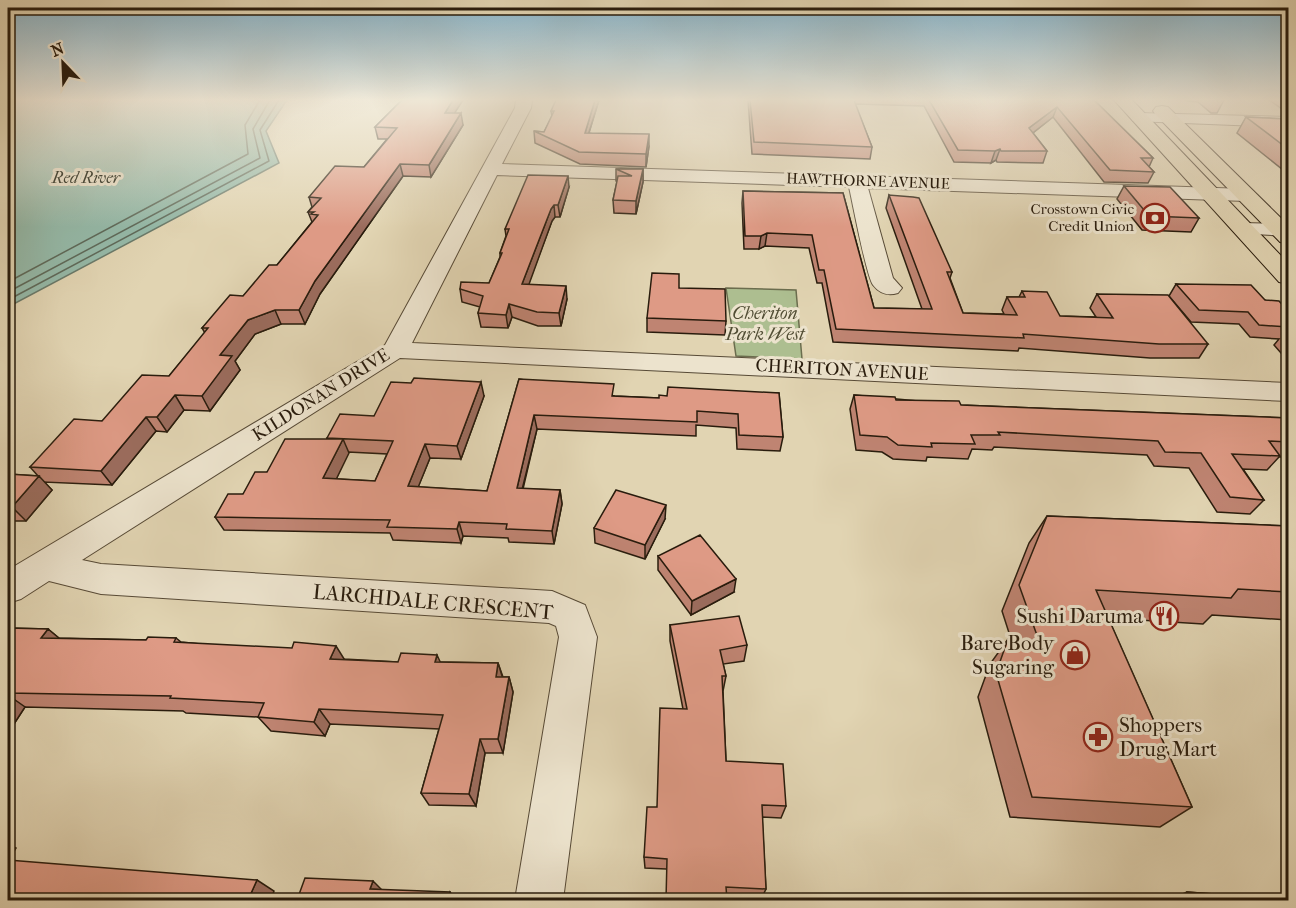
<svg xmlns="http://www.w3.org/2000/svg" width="1296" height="908" font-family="'IM FELL French Canon',serif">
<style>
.green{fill:#adbe90;stroke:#6b6d4e;stroke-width:1.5}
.water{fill:#95b9a8;stroke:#6a7a6a;stroke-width:1.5}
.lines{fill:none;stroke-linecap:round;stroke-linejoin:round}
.shore{stroke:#5f6a5a;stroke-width:1.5}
.minor-casing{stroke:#574a36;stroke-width:2}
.major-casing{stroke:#291c0d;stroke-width:2}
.minor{fill:#ece3cd;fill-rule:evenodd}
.major{fill:#e1d4b2;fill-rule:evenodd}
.wall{fill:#bf8472;stroke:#291c0d;stroke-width:1.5;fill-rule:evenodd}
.shaded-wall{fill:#9b6c5d;stroke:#291c0d;stroke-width:1.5}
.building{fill:#de9a85;stroke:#291c0d;stroke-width:1.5}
.labels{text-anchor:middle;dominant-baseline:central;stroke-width:6;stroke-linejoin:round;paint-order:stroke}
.far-street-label{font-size:15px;fill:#291c0d;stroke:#ece3cd}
.far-poi-label{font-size:15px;fill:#291c0d;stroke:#ece3cd;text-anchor:end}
.far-water-label{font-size:16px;font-style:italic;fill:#494b3c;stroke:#ece3cd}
.park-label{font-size:18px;font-style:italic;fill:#514d34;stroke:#ece3cd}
.street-label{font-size:18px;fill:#291c0d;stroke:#ece3cd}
.near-street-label{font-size:21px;fill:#291c0d;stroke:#ece3cd}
.near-poi-label{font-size:21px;fill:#291c0d;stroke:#ece3cd;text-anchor:end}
</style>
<rect width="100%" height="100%" fill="#e1d4b2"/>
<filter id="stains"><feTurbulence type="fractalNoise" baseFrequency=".00333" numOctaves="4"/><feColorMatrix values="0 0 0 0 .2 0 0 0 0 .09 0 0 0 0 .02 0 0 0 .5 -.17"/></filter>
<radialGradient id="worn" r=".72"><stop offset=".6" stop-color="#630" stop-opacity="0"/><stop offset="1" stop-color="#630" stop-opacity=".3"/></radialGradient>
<path class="green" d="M726,288l70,2 6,69 -66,-3z"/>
<path class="water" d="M17,100h270l-21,31 13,32 -271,144v-201z"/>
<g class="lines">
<path class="shore" d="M8,282l240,-128 -3,-29 15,-25
M8,292l252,-134 -7,-29 17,-29
M8,300l261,-139 -9,-31 19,-30"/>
<g class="minor-casing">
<path id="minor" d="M516,100h16l-1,8 -29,56 744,25 7,2 3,4 -3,4 -7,2 -378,-13 25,90 9,10 -4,5c-10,3 -18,1 -25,-8 -7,-10 -20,-81 -24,-98l-352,-12 -85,168 876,40v18l-888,-43 -318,202 19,4 451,27 33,14 12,32 -34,263h-48l44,-263 -3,-11 -7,-3 -448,-29 -52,-13 -28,18 -13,4v-33l377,-225 130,-237z
M1139,113l149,4v10l-155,-6 -2,-3z
M1243,223l45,1v12l-52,-3 -3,-4 3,-4z"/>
</g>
<g class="major-casing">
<path id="major" d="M1114,100h18l156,163v21l-9,-2z
M1162,106l6,1 120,118v19l-8,-2 -124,-127 -3,-4 3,-4z"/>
</g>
<use href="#minor" class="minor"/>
<use href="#major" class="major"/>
</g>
<path class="wall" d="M402,100h61l-9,13 9,12 -32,52 -28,-1 -83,118 -15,30h-24l-26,10 -20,27 5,9 -30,41 -26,-1 -17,22 -11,-1 -44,54 -68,-3 8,8 -26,31h-12l-6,7v-54l30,2 -8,-9 72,-46 67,-45 36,-43 -3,-5 41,-32 34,-31 35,-43 -4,-10 4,-5 -3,-10 55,-30 23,-28h-9l-3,-12z
M599,100l-10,33 60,13 -3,21 -66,-3 -45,-21 -1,-12 10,1 8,-16 -1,-5z
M748,100h346l59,58 -4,9 5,5 -6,11 -44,-1 -51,-65 -20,16 14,18 -4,12 -46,-1 -1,-2 -5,3 -37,-1 -30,-56 -69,-2 17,43 -2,12 -118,-5z
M1184,100h40l-7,13h-6l-13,-11 -10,-1z
M1269,100h19v13z
M1246,117l42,2v55l-51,-41z
M616,169h27v13l-7,32 -22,-1 -1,-13 4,-18 -1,-1z
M1124,186l75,32 -8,14 -49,-2 -25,-31z
M569,187l-9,30h-5l-3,4 -24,64 39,14 -6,27h-23l-26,-9 -4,11 -27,-1 -3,-14 2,-6 -18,-5 -2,-13 29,-6 11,-26v-4l6,-17 -1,-7z
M743,191l100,2 31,115 48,1 -36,-101 3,-13 63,77 -2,6 13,35 41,1 -2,-4 5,-13h12l3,-6 38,25 36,1 -6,-9 7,-14 111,50 -9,14h-49l-131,-10 -1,3 -185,-9 -11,-59h-5l-8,-35 -44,-2 -6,3h-15l-2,-46z
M1176,284l89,16 23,11v50l-14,-16 5,-6 -29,-2 -11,-13 -48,-2 -22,-26z
M679,288l47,33 -1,14 -78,-3v-14z
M519,379l96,17 44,2 8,-2 112,-3 4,44 -3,14 -43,-2 -1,-21 -40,-3v11l-159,-7 -14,60 37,1 2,14 -8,40 -45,-2 -1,-4 -45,-2 -2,7 -68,-3 -3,-7 -166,-3 -9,-13 28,-23 24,-22 61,-33 -1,-1 47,-22 110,-20 -23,63 -31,-1 -12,29 69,4zM348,452l39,2 -12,27 -39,-2z
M854,395l107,10 327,13v39h-9l-12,13 -24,-1 21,31 -14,14 -33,-2 -28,-44 -35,-2 -7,-11 -153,-8 -2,3 -20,-1 -4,10 -41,-2 -1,4 -33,-2 -11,-7 -26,-2 -6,-41z
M1047,516l241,10v94l-76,-5 -9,9 -95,-6 84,189 -32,20 -150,-10 -32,-120 12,-33 18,-25h3l-9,-28 27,-68z
M665,519l-20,40 -50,-16 -1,-15z
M658,556l76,36 -43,23 -33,-45z
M670,625l77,20 -3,16 -21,3 3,12 -3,15 3,70 60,45 -5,12 -19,-1 4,72 -5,10 -34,-2 -61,-28 -21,-1 -1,-11 39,-148 -13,-68z
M8,628l40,1 11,9 87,2 30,-2 5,4 163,17 54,3h43l57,1 5,14h6l4,15 -10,61h-18l-9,53 -47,-1 -8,-12 18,-64 -109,-5 -5,12 -54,-5 -13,-14 -72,-4 -3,-2 -158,-4 -11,17h-6z
M1187,892l101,8h-119z"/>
<path class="shaded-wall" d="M453,100h10l-16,25 -2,-12z
M595,100h4l-14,45v-12z
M1057,107l-4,10 -28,22 4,-11z
M461,113l2,12 -32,52 -2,-12z
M649,134v12l-3,21v-13z
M1000,149l-4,11 -5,3 4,-12z
M400,164l3,12 -83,118 -15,30 -6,-14 16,-29z
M643,169v13l-7,32v-13z
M568,176l1,11 -9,30 -2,-12z
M554,205l1,12 -3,4 -28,77 -2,-14 29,-75z
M767,233l-2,13 -6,3 2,-13z
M566,286l1,13 -6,27 -2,-13z
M509,304l3,13 -4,11 -2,-13z
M275,310l6,14 -26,10 -20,27 5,9 -30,41 -8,-15 18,-41 28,-35z
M481,382l3,14 -23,63 -4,-13z
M175,395l9,15 -17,22 -10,-15z
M534,415l3,14 -18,73 -2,-14z
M146,417l10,14 -44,54 -11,-14z
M343,439l6,14 -19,39 -7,-14z
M425,444l5,14 -17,42 -5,-14z
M39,476l13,14 -26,31 -14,-14z
M560,490l2,14 -8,40 -2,-13z
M666,505l-1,14 -20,40v-14z
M8,514l6,7 -6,7z
M459,522l4,14 -2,7 -4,-14z
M736,579l-2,13 -43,23 1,-14z
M48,629l18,15 -25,-6z
M336,646l10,16 -16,-3z
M437,655l7,15 -9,-8z
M498,663l5,16 -7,-2z
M509,677l4,15 -10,61 -5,-14z
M8,695l17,12 -11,17 -6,-4z
M319,709l11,15 -5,12 -11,-14z
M480,739l5,14 -9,53 -7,-12z
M8,844l8,4 -8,13z
M257,880l17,11 -3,9h-23z
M373,881l9,9 -12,-1z
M450,892l6,8h-8z"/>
<path class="building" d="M402,100h51l-8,13h16l-32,52 -29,-1 -85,117 -16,29h-24l-27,10 -28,35 12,1 -30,40 -27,-1 -18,22h-11l-45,54 -71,-4 44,-48 28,2 40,-46 27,1 39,-48h-6l28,-33 13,1 26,-31h8l41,-50 -7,-1 3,-2h-6l13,-14 -12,-1 26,-31 29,1 33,-39 -22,-1z
M556,100h39l-10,33 64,1 -3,20 -67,-2 -45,-21 10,1 10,-21h-3z
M750,100h104l18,47 -118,-5z
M929,100h165l59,58h-12l13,14 -44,-2 -53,-63 -28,21 18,23h-46l-1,-2 -5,2 -37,-1z
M1246,117l42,2v30z
M616,169h27l-7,32 -23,-1 5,-24h14z
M528,175l40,1 -10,29h-4l-3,4 -29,75 44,2 -7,27 -22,-1 -28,-8 -3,11 -28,-2 5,-17 -23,-7 1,-7 28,1 13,-30h-2l9,-24h-4z
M1124,186l46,1 29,31 -50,-2z
M743,191l100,2 31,115 58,1 -43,-114 24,2 6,1 33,74h-5l16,41 54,2 -10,-18h18l-3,-6 25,1 13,24 53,2 -16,-24 71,1 40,49h-49l-136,-10 1,4 -188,-9 -12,-59h-5l-7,-35 -45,-2 -6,3h-16z
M652,273l27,1v14l46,1 1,32 -79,-3z
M1176,284l75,1 14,15 14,1 9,10v16l-29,-2 -11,-13 -49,-2z
M414,378l67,4 -24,64 -32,-2 -17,42 79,5 32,-112 95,5 -2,12 47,2v-3l8,1 1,-9 111,6 4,44 -44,-2 -1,-21 -41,-3v11l-163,-7 -17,73 43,2 -8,41 -46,-2 1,-5 -48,-2 -2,7 -70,-2 3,-7 -175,-3 13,-23h15l12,-22h12l18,-33h58l-20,39 52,3 18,-40 -66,-3 13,-24 34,2 17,-34 20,1z
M854,395l41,2 1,3 63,1 2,4 327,13v24l-19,-1 11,15 -48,-2 32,46 -34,-3 -29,-44 -36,-1 -7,-11 -160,-9 2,3h-29l4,9 -44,-1 1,4 -34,-2 -11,-8 -27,-2z
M8,474l31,2 -27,31 -4,-1z
M616,490l50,15 -21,40 -51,-17z
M1047,516l241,10v66l-50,-3 -7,9 -135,-8 96,217 -160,-10 -36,-124 12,-34 31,2 -20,-56z
M700,535l36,44 -44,22 -34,-45z
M739,616l8,29 -27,5 6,26h-4l4,85 57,3 3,42 -24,-1 4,84 -40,-2 1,13h-61l1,-41 -23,-2 3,-50h10l3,-99 27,1 -17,-84z
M8,628l40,1 -7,9 105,2 2,-3 28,1 -2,4 118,6 2,-6 42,4 -6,13 68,3 3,-9 36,2 -2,7 63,1 -2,14h13l-11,62h-18l-11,55 -48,-1 22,-78 -124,-6 -5,13 -56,-5 6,-14 -94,-5 1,-2 -163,-3z
M8,860l249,20 -9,20h-240z
M305,878l68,3 -3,8 80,3 -2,8h-151z
M1187,892l101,7v1h-97z"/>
<linearGradient id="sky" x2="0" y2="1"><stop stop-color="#87b6ce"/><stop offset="0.44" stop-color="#f2ecdc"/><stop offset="1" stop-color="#f2ecdc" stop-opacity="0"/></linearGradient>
<rect width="1296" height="227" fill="url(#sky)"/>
<defs>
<g id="bank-ring" transform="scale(1.5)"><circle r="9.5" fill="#ece3cd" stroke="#8f2418" stroke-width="1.5"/><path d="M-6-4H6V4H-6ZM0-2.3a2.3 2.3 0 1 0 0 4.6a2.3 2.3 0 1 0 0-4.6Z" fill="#8f2418"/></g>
<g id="restaurant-ring" transform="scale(1.5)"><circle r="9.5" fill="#ece3cd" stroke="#8f2418" stroke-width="1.5"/><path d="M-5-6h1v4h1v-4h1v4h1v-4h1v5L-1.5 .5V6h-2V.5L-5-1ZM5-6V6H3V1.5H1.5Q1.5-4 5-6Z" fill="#8f2418"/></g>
<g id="shop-ring" transform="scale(1.5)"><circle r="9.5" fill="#ece3cd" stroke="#8f2418" stroke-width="1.5"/><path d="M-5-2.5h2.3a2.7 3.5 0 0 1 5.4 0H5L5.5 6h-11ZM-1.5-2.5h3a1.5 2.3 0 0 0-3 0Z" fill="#8f2418"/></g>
<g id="pharmacy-ring" transform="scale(1.5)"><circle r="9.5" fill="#ece3cd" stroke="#8f2418" stroke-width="1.5"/><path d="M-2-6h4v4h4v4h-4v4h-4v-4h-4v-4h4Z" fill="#8f2418"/></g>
</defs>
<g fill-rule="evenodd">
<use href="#bank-ring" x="1155" y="218"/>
<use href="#restaurant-ring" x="1164" y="616"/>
<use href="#shop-ring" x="1075" y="655"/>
<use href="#pharmacy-ring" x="1098" y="737"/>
</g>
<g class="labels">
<g class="far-street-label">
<text transform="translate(868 181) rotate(2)">HAWTHORNE AVENUE</text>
</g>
<g class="far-poi-label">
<text x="1134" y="209">Crosstown Civic<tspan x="1134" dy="17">Credit Union</tspan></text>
</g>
<g class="far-water-label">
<text x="86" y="177">Red River</text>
</g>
<g class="park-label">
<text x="765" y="313">Cheriton<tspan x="765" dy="21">Park West</tspan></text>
</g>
<g class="street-label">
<text transform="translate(842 370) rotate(3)">CHERITON AVENUE</text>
<text transform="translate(321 395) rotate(-32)">KILDONAN DRIVE</text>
</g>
<g class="near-street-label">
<text transform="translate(433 602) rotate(5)">LARCHDALE CRESCENT</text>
</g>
<g class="near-poi-label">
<text x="1143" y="616">Sushi Daruma</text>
<text x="1054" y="643">Bare Body<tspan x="1054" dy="24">Sugaring</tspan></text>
<text x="1119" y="725" text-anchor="start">Shoppers<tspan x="1119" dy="24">Drug Mart</tspan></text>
</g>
</g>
<rect width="1296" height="908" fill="none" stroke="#e1d4b2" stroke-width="30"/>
<rect x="9" y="9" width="1278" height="890" fill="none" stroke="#291c0d" stroke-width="3"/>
<rect x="15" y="15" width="1266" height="878" fill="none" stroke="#291c0d" stroke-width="1.5"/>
<g transform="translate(63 63) rotate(337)" stroke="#ece3cd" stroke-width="4.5" paint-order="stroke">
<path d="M0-4.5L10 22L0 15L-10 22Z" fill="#291c0d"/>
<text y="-9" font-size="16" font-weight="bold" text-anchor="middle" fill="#291c0d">N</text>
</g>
<rect width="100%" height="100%" filter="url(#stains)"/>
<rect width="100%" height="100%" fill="url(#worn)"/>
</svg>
